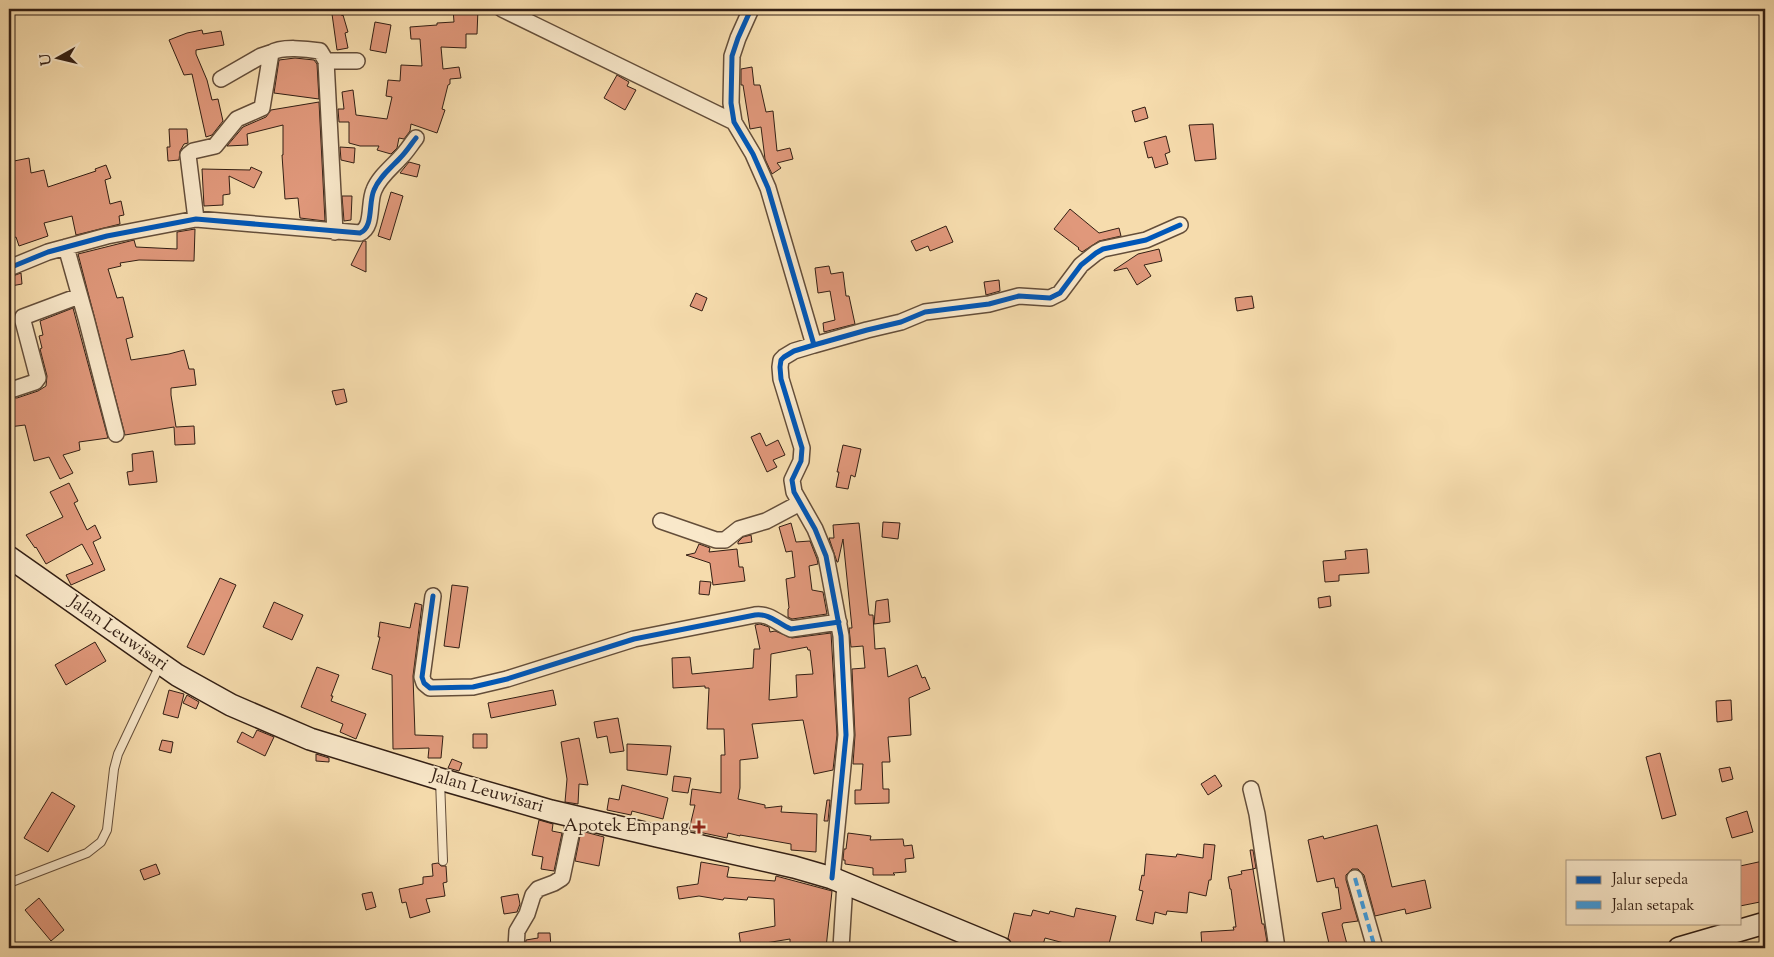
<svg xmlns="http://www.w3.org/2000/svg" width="1774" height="957" font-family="'Sorts Mill Goudy',serif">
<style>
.building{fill:#e0987b;stroke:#331f14;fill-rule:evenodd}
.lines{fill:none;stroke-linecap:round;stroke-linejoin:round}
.lane-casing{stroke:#644e3a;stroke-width:10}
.street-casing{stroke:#644e3a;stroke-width:18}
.secondary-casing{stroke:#331f14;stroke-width:24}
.lane{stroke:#f9e8ca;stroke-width:8}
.street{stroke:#f9e8ca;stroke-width:15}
.secondary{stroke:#f9e8ca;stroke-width:21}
.quiet{stroke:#3e9bde;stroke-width:4;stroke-dasharray:8 4;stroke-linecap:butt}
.cycleway-casing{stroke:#f9e8ca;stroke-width:8}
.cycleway{stroke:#0057b8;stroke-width:5}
.poi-dot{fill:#8f2418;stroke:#f9e8ca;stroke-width:2}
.labels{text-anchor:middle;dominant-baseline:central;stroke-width:4;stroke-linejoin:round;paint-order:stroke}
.street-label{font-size:18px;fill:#331f14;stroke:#f9e8ca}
.poi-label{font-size:18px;fill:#331f14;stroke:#f9e8ca;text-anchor:end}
</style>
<rect width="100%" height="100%" fill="#f6dcad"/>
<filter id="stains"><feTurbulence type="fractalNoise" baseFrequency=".004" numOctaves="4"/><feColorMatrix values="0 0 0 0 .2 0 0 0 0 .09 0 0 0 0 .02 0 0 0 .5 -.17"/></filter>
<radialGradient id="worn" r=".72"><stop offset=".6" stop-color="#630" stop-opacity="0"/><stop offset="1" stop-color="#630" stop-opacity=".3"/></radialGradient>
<path class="building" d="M453,9h25l-1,25h-11v14l-25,-1 2,22 16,-2 2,11 -11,1v5l-2,1 -6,24 3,1 -8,23 -26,-9 -1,7 -6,8 -5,-1 -2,10 -6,6 -14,-4 2,-4h-19l-11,-3v-21h-10l-1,-13h6l-2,-17 11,-2 3,25 31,4 5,-22 -6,-1 2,-16 12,1 1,-16 21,1 -2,-27h-9l-1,-12 27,-2v-2l17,-1z
M341,12l1,4 1,-1 5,17 -3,1 3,15 -11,2 -5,-36z
M375,22l16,3 -5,28 -16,-3z
M202,30l1,4 18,-3 3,14 -28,5v4l11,26 5,20 6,-1 5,22 -11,14 -6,2 -14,-63 -8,1 -15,-35 18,-7z
M295,58l19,2 3,4 2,35 -45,-6 5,-33z
M752,67l2,18h6l6,27 7,-1 4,40 13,-3 3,11 -16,4 4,5 -9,6 -7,-15 -4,-32 -11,2 -7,-44h-2v-16z
M617,75l12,7 -2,4 9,4 -11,20 -21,-12z
M319,102l6,119 -25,-3 -2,-20 -13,1 -3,-44h1v-30l-36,9 1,11 -21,1 16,-19 23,-10 5,-7z
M1145,107l3,11 -13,4 -3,-11z
M1213,124l3,35 -21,2 -6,-36z
M169,129h18l1,14 -4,1 -4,7 -1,9 -11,1 -1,-14h3z
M1166,136l4,16 -5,2 3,10 -13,4 -3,-11 -4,1 -4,-16z
M340,147l15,1 -1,15 -13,-3z
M29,158l2,15 13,-3 4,17 48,-16 -1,-2 11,-4 5,13 -6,2 5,24 11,-3 3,14 -5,1 1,8 -44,11 -4,-19 -28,7 4,13 -29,10 -3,-9 -7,2v-77z
M409,162l11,3 -3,12 -17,-4z
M251,167l11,5 -8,16 -25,-12 1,18 -7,1v10l-19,1 -2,-37 48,1z
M391,192l12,4 -13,44 -12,-4z
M342,196h10l-1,24 -7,1z
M1070,209l29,24 20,-5 2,8 -22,5 -17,11 -4,-3 1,-1 -25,-19z
M946,226l7,16 -23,9 -2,-5 -12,5 -5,-10z
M195,229l-1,32 -55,-1 -19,3 1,3 -13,3 9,29 6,-1 10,40 -7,2 5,21 38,-6 15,-4 5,19h5l2,16 -25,3v7l5,32 18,-1 1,18 -20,1 -1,-18 -49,8 -47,-181 56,-14 2,7 41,2v-17z
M363,241h3v31l-15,-7z
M1159,249l3,12 -18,4 7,11 -14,9 -10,-17 -13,3v-1l24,-16z
M829,266l2,8 12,-2 3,24h3l6,28 -31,8 -1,-9 12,-3 -5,-29 -12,2 -3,-25z
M21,273l1,11 -11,2 -1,-9z
M999,280l1,11 -14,4 -2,-13z
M696,293l11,5 -5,13 -12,-5z
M1252,296l2,12 -17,3 -2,-13z
M73,308l35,130 -29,4 1,8 -17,5 10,18 -13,6 -11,-22 -15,4 -9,-36 -16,2v-30l8,1 21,-7 8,-5 1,-10 -7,-27 2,-1 -3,-12 4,-1 -3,-14z
M344,389l3,13 -11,3 -4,-14z
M760,433l6,13 12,-6 7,15 -12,5 4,7 -10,5 -16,-35z
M843,445l18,4 -6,28 -4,-2 -3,14 -12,-2 3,-15h-2z
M153,451l4,31 -28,3 -2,-13 6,-1 -1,-17z
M69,483l9,18 -4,2 13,27 8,-5 6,13 -8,4 12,28 -34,15 -5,-10 27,-11 -11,-20 -36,20 -10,-17 -1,1 -9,-13 37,-18 -13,-25z
M883,522l17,1 -2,16 -16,-2z
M791,523l5,19 14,-1 7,18 1,5 -9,2 3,24 11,2 4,22 -35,5 -4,-2v-8l1,-1 -3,-29 9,-2 -3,-26 -6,1 -7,-25z
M859,523l10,92h4l2,34 10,-1 3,29 29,-12 5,13 3,-1 5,12 -21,9 2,37 -23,2 2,25h-8l1,27h6v14l-34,1v-14h6l2,-26h-10l2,-29 -3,-66 13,-1 -2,-22 -12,1 -2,-19h3l-9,-89 -5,23h-1l-8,-24h5l-1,-13z
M751,535l1,7 -14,2v-2l5,-5z
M699,544l11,4 -1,4 28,-3 2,18h4l2,14 -32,4 -3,-22 -24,-8 9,-2z
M1367,549l2,24 -30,2v6l-14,1 -2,-21 23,-2 -1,-8z
M220,578l16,7 -32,70 -17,-8z
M700,581l11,1 -2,13 -10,-1z
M452,585l16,2 -9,61 -15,-2z
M1330,596l1,10 -12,2 -1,-10z
M888,599l2,23 -16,2 2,-23z
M274,602l29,13 -11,25 -29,-13z
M415,603l7,2 -9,71 2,59 28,1 -2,22h-13l1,-10 -36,1 -1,-74 -20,-6 8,-32h-2l2,-15 30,6z
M760,624l9,3 1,5 5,-1 17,7 39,-5 6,102 -4,35 -19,4 -11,-54 -51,4 6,34 -18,2v28l-2,11 27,6v3l17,-2 -1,6 36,2 -1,38 -25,-2v-6l-51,-9v1l-12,-3 -1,5 -38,-8 6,-25h-5l2,-16 29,4v-38h4l-1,-26h-17l2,-41h-4v-2l-32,2 -1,-30 18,-1 2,17 61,-6 1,-19h6l-5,-24zM807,647l1,3h2l3,24 -17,1 1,22 -28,3 2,-46z
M95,642l11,19 -40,24 -11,-20z
M317,667l22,8 -8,21h2l-2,5 35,13 -10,25 -16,-7 3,-8 -42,-17z
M169,690l15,4 -6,24 -15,-4z
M553,690l3,15 -65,13 -3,-15z
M187,695l12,7 -3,7 -13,-6z
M1731,700l1,20 -15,2 -1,-21z
M618,718l6,33 -14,2 -3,-17 -10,2 -3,-16z
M257,730l17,7 -9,19 -28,-14 5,-10 11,6z
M473,734h14v14h-14z
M579,738l9,47 -9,-1 -1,20 -13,-2 2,-23 -6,-37z
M162,740l11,2 -2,11 -12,-3z
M627,744l44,2 -4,29 -40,-5z
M1660,753l16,62 -14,4 -16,-62z
M316,754l13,4v4l-13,-1z
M452,759l10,4 -3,8 -11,-3z
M1730,767l3,12 -11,3 -3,-13z
M1215,775l7,11 -14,9 -7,-11z
M674,776l17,2 -3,15 -16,-2z
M622,785l46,13 -5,21 -31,-8 -1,4 -24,-5 2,-12 10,2z
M52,792l23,14 -27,46 -24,-14z
M827,800h3l-2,21h-4z
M1747,811l6,21 -21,6 -6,-20z
M539,820l14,4 -1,7 10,2 -8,38 -13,-2 2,-12 -11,-2z
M1377,825l15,62 33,-7 6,28 -25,6 -1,-5 -30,7 -11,-41 -6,-6h-6l-6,6v5l12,41 -15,2 -1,2 6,23h-18l-8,-35 19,-4 -3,-22 -2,1 -2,-10 -17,4 -9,-42 15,-4 1,3z
M581,831l23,6 -5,29 -24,-5z
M848,833l23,3 -1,4 33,-1 1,7 8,-1 2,13 -9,1 1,13 -13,1 2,2h-22v-7l-28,-4v-4h-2l1,-11h2z
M1204,844l11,1 -4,35h-2l-3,16 -17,-4 -2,21 -20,-2 -1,4 -11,-3 -2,12 -17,-4 7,-29 -4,-1 3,-15 2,1 2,-22 30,3 1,-3 26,4z
M1250,850h3l3,18 -3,1z
M1763,861l2,9v31l-25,5v-40z
M701,862l28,5 -2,10 48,4 1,-5 56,15 -6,57 -36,-1v-8l-49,8 -2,-14 36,-7 -1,-27 -26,-2 -1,3 -23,-2 -1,2 -24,-4 -20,3 -2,-12 21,-3z
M438,863l3,3h5l1,16 -4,1 2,13 -19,3 4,13 -20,6 -4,-16 -4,1 -3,-14 24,-5v-7l10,-1 -1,-12z
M156,864l4,10 -16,6 -4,-10z
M1253,869l9,55h2l3,18 -41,5v1h-24l-1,-16 33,-2 -1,-3h3l-5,-38h-1l-2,-12 14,-3 -1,-3z
M372,892l4,15 -10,3 -4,-16z
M518,894l2,10 -3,8 -13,2 -3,-17z
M39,898l25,32 -13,11 -26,-31z
M1076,908l40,8 -8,32h-45l1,-5 -19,-5 -3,10h-17l-12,-3 -5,-7 6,-25 17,3 2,-6 16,4 1,-3 24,6z
M538,933h12l1,15h-26l1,-8 12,-2z"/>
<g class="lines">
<g class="lane-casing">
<path id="lane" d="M440,780l3,81
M9,883l78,-30 14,-11 6,-12 7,-61 4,-15 42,-89"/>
</g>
<g class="street-casing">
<path id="street" d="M502,9l232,113
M751,9l-13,29 -6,18 -1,47 3,19 19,32 15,34 46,157 -20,6 -10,6 -3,3 -1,7 1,12 21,69 -1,13 -9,19 2,12 21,37 11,27 15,80 5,99 -14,143
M221,79l40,-23 12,-4
M196,219l-8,-64 5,-4 22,-5 22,-27 25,-11 9,-55c10,-7 37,-4 49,-2l6,10
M335,232l-9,-171h31
M66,247l20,71 30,116
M9,268l39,-16 59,-16 89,-17 164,14c14,-6 8,-30 14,-43 5,-13 18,-23 27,-33 6,-6 10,-13 15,-19
M814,345l53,-15 34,-8 24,-10 64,-8 30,-8 31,2 10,-5 21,-28 15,-12 7,-4 43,-9 34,-15
M14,389l21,-7 3,-4 -15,-57v-4l56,-21
M661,521l55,19h9l14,-11 27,-8 34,-18
M433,596l-11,81 2,6 6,5 43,-1 34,-8 127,-40 121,-24c15,-2 23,9 36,14l48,-7
M1251,789l6,25 20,134
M1355,878l20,70
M516,948l1,-17 10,-17 6,-19 5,-6 16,-6 8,-5 13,-62
M841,948l4,-65"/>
</g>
<g class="secondary-casing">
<path id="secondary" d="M9,557l168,118 54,30 79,34 130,40 111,32 106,25 137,31 38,11 169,70
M1679,948l86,-25"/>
</g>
<use href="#lane" class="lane"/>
<use href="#street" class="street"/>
<use href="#secondary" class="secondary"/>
<path class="quiet" d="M1355,878l20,70"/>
<g class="cycleway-casing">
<path id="cycleway" d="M751,9l-13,29 -6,18 -1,47 3,19 19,32 15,34 46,157 -20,6 -10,6 -3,3 -1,7 1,12 21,69 -1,13 -9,19 2,12 21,37 11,27 15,80 5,99 -14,143
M9,268l39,-16 59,-16 89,-17 164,14c14,-6 8,-30 14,-43 5,-13 18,-23 27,-33 6,-6 10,-13 15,-19
M814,345l53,-15 34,-8 24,-10 64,-8 30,-8 31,2 10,-5 21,-28 15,-12 7,-4 43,-9 34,-15
M433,596l-11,81 2,6 6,5 43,-1 34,-8 127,-40 121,-24c15,-2 23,9 36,14l48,-7"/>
</g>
<use href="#cycleway" class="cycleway"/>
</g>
<path class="poi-dot" d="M696.5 819.5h5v5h5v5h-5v5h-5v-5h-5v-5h5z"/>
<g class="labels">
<g class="street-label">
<text transform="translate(118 634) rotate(35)">Jalan Leuwisari</text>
<text transform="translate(487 792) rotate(16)">Jalan Leuwisari</text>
</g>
<g class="poi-label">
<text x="689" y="827">Apotek Empang</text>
</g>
</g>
<rect width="1774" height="957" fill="none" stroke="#f6dcad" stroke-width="30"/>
<rect x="10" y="10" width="1754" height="937" fill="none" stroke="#331f14" stroke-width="2.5"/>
<rect x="15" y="15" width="1744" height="927" fill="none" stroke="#331f14"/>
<rect x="1566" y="860" width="175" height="65" fill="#f9e8ca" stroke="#aa9881"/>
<rect x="1576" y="876" width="25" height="8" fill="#0057b8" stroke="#aa9881"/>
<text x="1612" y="884" font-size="15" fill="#331f14">Jalur sepeda</text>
<rect x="1576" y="901" width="25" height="8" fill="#3e9bde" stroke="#aa9881"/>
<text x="1612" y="910" font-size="15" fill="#331f14">Jalan setapak</text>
<g transform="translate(58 58) rotate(262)" stroke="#f9e8ca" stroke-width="4" paint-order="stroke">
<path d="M0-4L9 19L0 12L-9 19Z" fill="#331f14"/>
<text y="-8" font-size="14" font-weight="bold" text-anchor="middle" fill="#331f14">U</text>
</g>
<rect width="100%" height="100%" filter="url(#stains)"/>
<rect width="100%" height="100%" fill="url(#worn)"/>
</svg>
